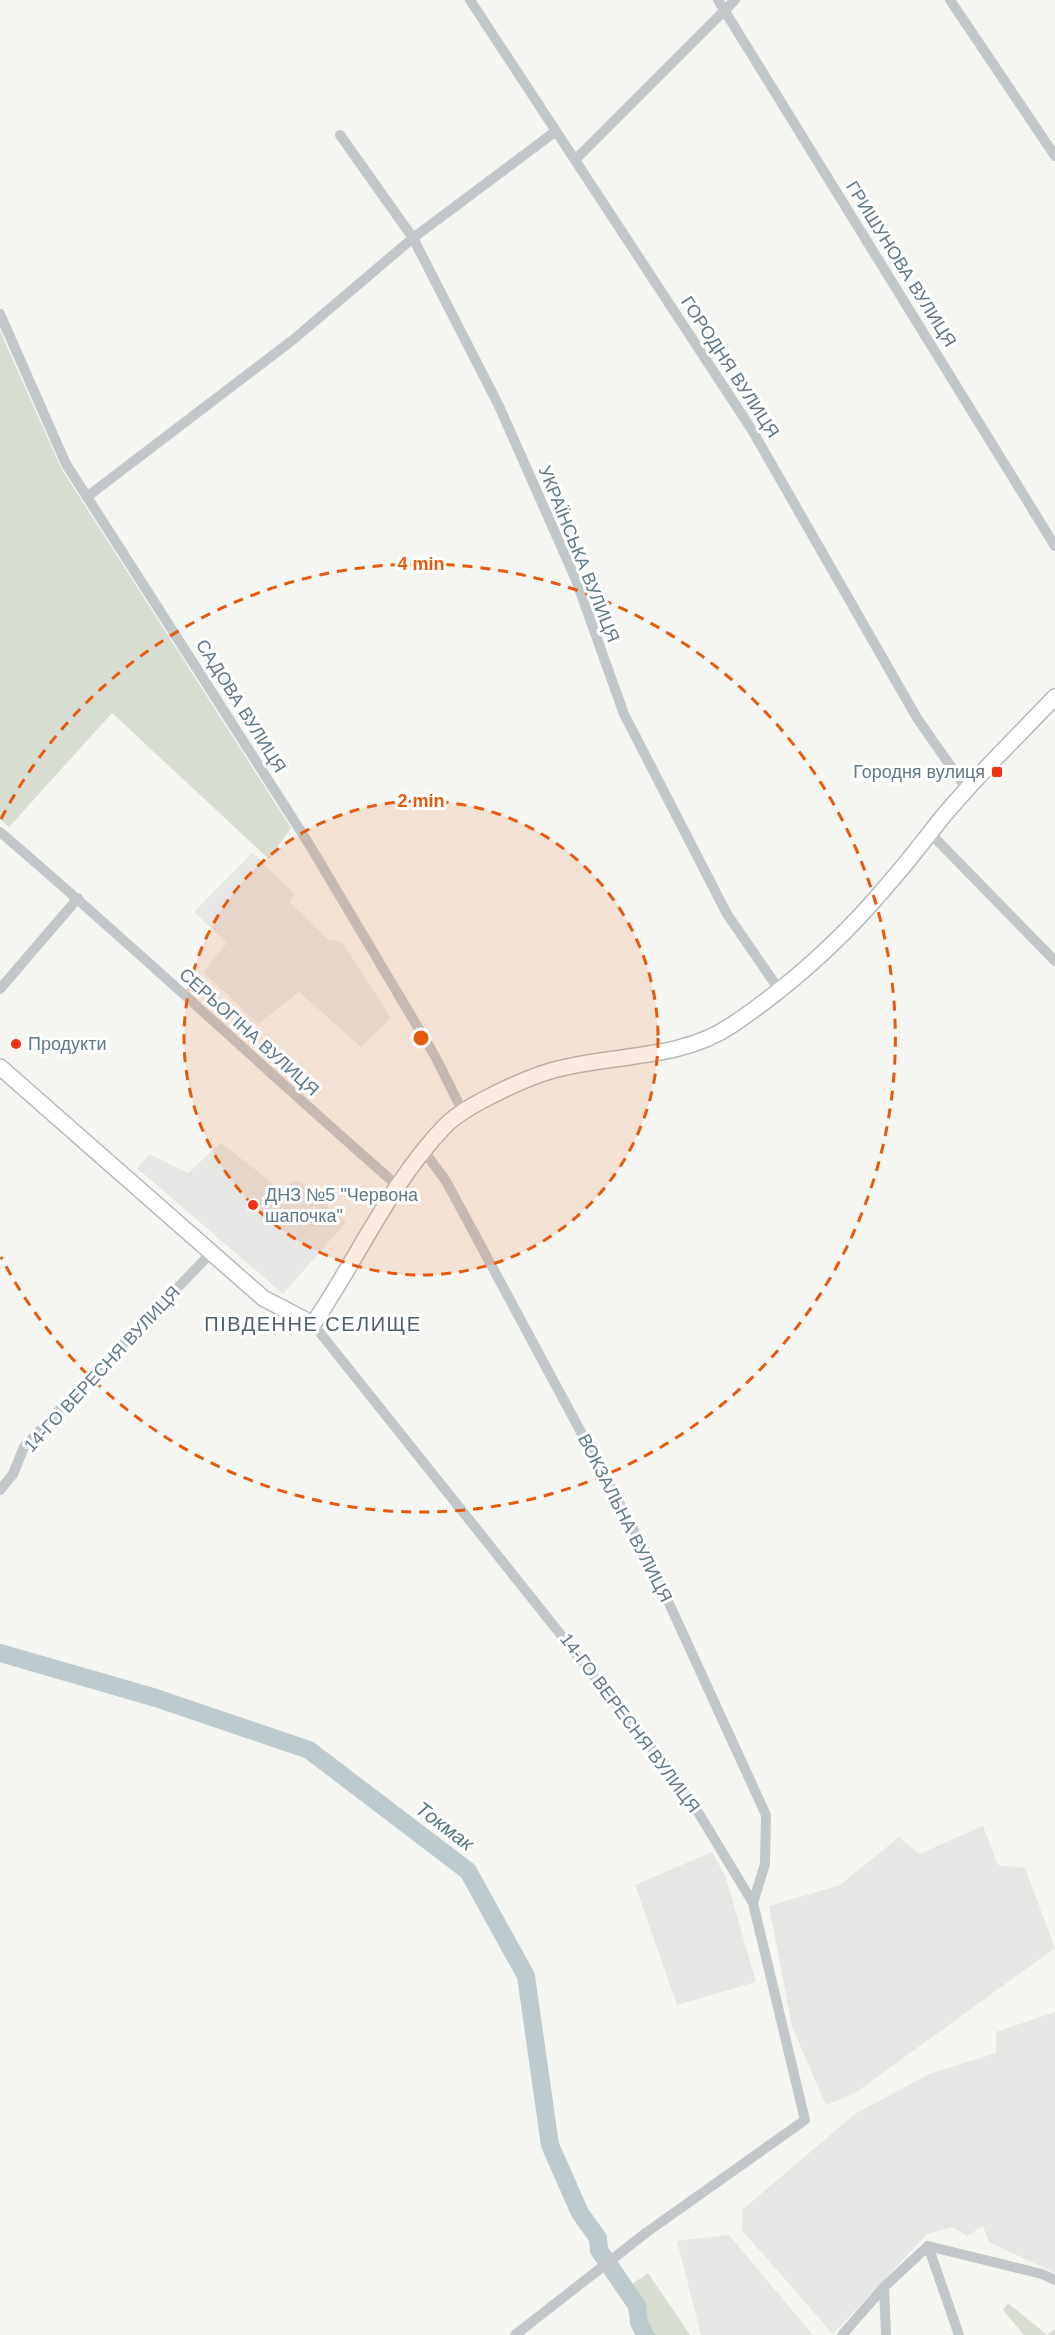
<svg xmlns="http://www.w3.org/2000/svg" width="1055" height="2335" font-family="Helvetica,sans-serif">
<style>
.built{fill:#e6e6e4}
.green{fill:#d7ddd1}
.water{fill:#bdcbcf}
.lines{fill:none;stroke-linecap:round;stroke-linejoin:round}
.river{stroke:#bdcbcf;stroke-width:18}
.secondary-casing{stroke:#b4bbbe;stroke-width:18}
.street{stroke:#c2c7ca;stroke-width:10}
.secondary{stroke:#fff;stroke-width:15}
.ring{fill:none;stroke:#e8590c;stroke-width:3;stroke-dasharray:10 8}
.poi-dot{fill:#f33013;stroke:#fff;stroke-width:2}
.labels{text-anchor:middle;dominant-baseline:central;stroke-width:6;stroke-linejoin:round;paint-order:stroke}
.street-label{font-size:18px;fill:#617985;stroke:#fff}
.poi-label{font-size:18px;fill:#617985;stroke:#fff;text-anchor:start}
.neighbourhood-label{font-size:20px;letter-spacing:1.5px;fill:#506169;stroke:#fff}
.water-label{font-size:20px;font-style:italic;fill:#58767c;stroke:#fff}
.centre{fill:#e8590c;stroke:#fff;stroke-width:3}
.ring-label{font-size:18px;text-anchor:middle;font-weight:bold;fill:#e8590c;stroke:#fff;stroke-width:6;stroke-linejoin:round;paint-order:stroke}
</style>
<rect width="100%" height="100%" fill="#f5f5f1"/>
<path class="built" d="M252,853l43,41 -6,8 40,38 13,2 49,76 -30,29 -62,-55 -41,32 -55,-52 24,-29 -33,-31z
M221,1143l58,45 19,-8 48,42 -63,72 -146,-126 13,-14 38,19z
M983,1826l15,39 27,3 30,80 -200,145 -29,12 -34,-78 -23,-121 71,-21 59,-48 20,17z
M712,1852l14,26 30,104 -79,23 -42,-120z
M1055,2012v261l-66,-31 -6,-16 -16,10 -14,-9 -26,7 -94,100 -91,-104 1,-21 112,-95 74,-40 67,-21v-21z
M729,2235l84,100h-112l-24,-94z"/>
<path class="green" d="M0,331l61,137 230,360 -22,31 -157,-146 -103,114 -9,-8z
M648,2273l42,62h-33l-14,-11 -3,-20 -12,-17z
M1008,2303l39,32 8,-6v6h-31l-21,-25z"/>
<path class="water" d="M639,2322l18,13h-21z"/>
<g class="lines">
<path class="river" d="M0,1653l156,45 153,52 159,121 58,105 24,169 30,68 18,25 1,12 38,56 2,16 6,13"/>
<g class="secondary-casing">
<path id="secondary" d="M0,1067l263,231 50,26c44,-64 77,-141 132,-198 20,-21 88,-52 117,-58 57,-14 120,-9 170,-43 58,-39 113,-89 158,-143 18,-20 34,-42 51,-63 35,-43 76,-82 114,-122"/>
</g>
<path class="street" d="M470,0l282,430 165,288 51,73
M718,0l337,546
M950,0l105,156
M340,135l73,103 86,168 77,174 48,134 103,200 53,77
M575,160l160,-160
M0,314l66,150 243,380 126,212 28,56
M88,496l206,-157 119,-101 143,-107
M0,832c136,116 265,238 399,355
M930,833l125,128
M0,989l78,-91
M424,1151l22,30 200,372 120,262 -1,49 -12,39
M313,1324l371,465 69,114 52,217 -158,112 -132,103
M0,1490l13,-16 11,-27 187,-194
M928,2246l31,89
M884,2287l2,48
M842,2335l42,-48 44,-41 114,28 13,6"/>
<use href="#secondary" class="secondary"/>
</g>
<circle cx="421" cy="1038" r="237" fill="#e8590c" fill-opacity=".12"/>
<g class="ring">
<circle cx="421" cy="1038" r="237"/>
<path d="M1 819A474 474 0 1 1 1 1257"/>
</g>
<g class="poi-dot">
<rect x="991" y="766" width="12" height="12" rx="3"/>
<circle cx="16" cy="1044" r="6"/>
<circle cx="253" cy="1205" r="6"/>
</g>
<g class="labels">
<g class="street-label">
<text transform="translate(901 264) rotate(58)">ГРИШУНОВА ВУЛИЦЯ</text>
<text transform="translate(730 367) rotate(57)">ГОРОДНЯ ВУЛИЦЯ</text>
<text transform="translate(579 554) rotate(68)">УКРАЇНСЬКА ВУЛИЦЯ</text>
<text transform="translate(241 706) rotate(58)">САДОВА ВУЛИЦЯ</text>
<text transform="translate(249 1032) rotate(42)">СЕРЬОГІНА ВУЛИЦЯ</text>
<text transform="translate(102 1369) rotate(-47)">14-ГО ВЕРЕСНЯ ВУЛИЦЯ</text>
<text transform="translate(625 1518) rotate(63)">ВОКЗАЛЬНА ВУЛИЦЯ</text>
<text transform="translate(630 1723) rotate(53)">14-ГО ВЕРЕСНЯ ВУЛИЦЯ</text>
</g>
<g class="poi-label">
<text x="985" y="772" text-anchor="end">Городня вулиця</text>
<text x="28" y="1044">Продукти</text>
<text x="265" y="1195">ДНЗ №5 "Червона<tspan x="265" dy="21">шапочка"</tspan></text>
</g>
<g class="neighbourhood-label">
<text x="313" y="1324">ПІВДЕННЕ СЕЛИЩЕ</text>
</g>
<g class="water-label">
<text transform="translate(445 1826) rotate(37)">Токмак</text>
</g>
</g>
<circle cx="421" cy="1038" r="9" class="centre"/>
<g class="ring-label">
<text x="421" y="570">4 min</text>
<text x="421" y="807">2 min</text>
</g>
</svg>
